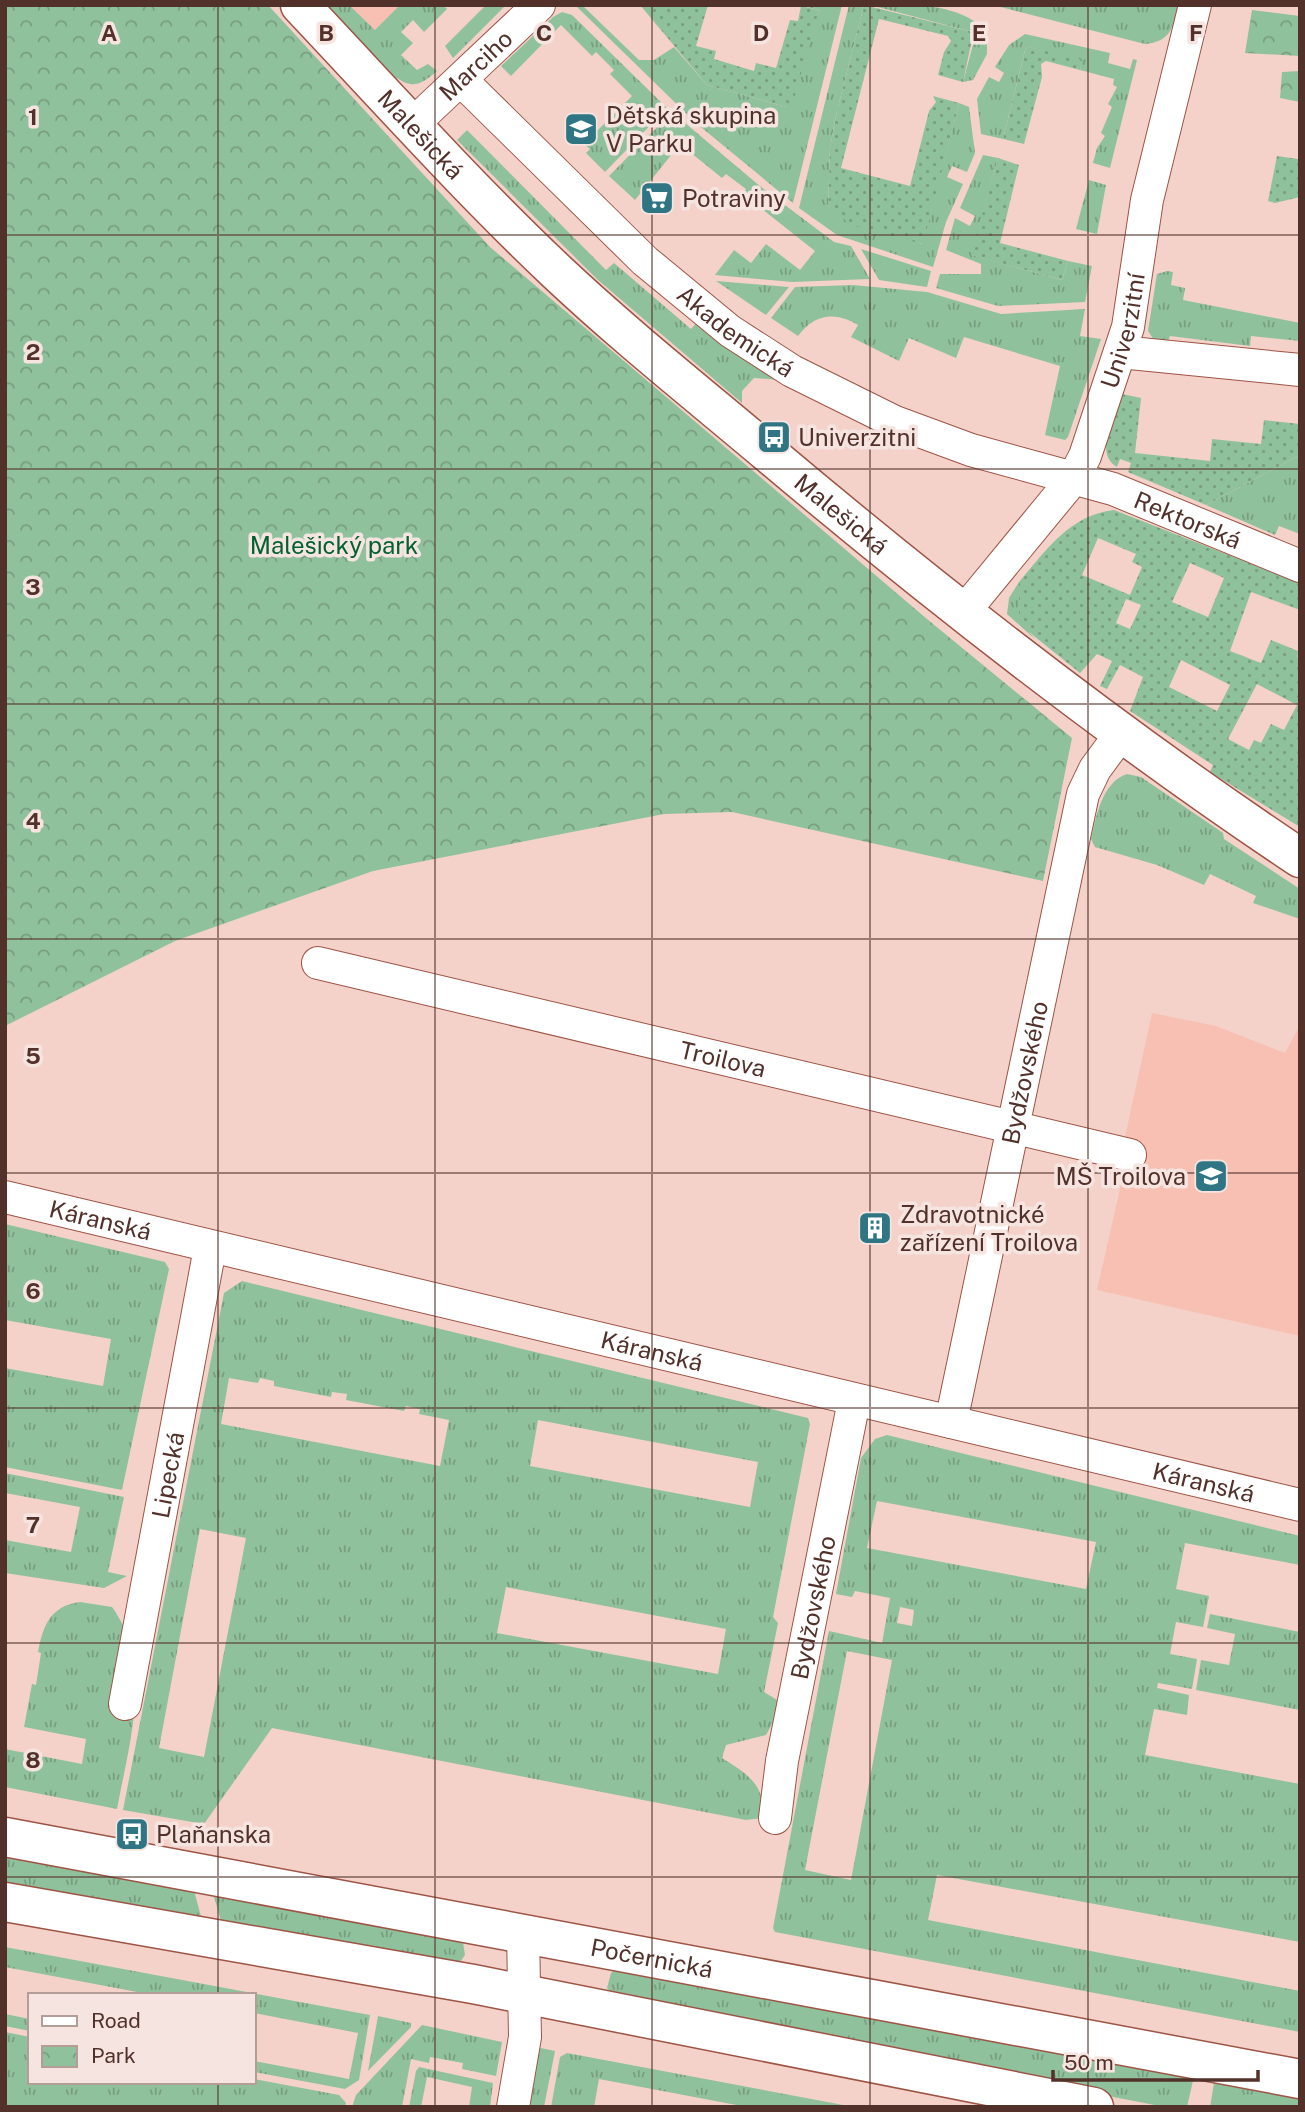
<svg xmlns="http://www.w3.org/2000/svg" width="1305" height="2112" font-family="'Public Sans',sans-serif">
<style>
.built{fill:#f7c0b3}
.grass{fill:url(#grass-tufts);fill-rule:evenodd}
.park{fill:url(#park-crowns)}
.garden{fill:url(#garden-dots);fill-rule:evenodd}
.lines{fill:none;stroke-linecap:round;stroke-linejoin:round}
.minor-casing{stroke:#9d5445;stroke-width:34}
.tertiary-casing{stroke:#9d5445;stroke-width:41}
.minor{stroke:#fff;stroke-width:32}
.tertiary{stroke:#fff;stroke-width:38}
.grid{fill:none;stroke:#52312a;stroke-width:2;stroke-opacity:0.55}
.labels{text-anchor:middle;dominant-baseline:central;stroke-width:7;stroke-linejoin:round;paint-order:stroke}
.street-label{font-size:24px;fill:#52312a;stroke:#f5e4e0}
.poi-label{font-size:24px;fill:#52312a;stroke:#f5e4e0;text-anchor:start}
.park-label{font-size:24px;fill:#006131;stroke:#f5e4e0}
.grid-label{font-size:23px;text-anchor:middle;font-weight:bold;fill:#52312a;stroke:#f5e4e0;stroke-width:7;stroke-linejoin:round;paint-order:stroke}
</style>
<defs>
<pattern id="grass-tufts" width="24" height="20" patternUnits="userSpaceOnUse" patternTransform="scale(1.75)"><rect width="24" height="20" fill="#90c19d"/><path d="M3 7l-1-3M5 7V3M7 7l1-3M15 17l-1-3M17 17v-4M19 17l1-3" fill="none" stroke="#789d80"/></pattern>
<pattern id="park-crowns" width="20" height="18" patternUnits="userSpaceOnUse" patternTransform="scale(1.75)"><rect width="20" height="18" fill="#90c19d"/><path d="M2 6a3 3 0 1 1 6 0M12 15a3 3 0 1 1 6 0" fill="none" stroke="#789d80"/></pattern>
<pattern id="garden-dots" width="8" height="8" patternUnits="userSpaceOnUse" patternTransform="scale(1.75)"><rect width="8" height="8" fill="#90c19d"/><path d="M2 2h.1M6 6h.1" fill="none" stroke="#789d80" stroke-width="1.8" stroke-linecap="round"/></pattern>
</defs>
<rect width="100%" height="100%" fill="#f4d2ca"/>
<path class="built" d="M349,5h51l-25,26z
M1152,1013l64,13 69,27 15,-28v311l-203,-46 27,-119 15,-2 -9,-31 -5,-1z"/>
<path class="grass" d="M320,5h29l26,25 25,-25h43l4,4 -23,23 -11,-12 -12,12 12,11 -12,12 16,15 11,-6 9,7c-14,12 -23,19 -40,7l-4,4z
M486,5h20l-53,53 -8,-12z
M575,5l8,1 56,54h15l20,-13 33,38 79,22 33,-97 -20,-5h43l-49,198 -97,-80z
M849,5h15l-28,110 -6,33 -2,58 94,38 37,-141 10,4 6,46 -8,19 -15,-6 -5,11 16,7 -17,38 -13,45 -96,-32 -38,-27z
M870,5c39,0 88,-4 117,27v22l-14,26 -10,2 11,-41 -5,-10z
M993,5h186c-5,22 -9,37 -34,39z
M562,12l10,3 95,93 -62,64 -19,-19 4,-4 -6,-5 48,-48 -22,-22 4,-4 -18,-18 -4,4 -31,-31 -50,51 -10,-10 52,-49z
M1025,34l85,19 -2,10 22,6 3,-10 4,1 -27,108 -17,-5 4,-15 8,-12 -4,-3 11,-26 -4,-3 9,-17 -4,-2 1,-6 -34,-9 2,-9 -56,-15 -23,93 -22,-5 -4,-35 12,-22 10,5 5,-9 -9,-6 14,-22z
M672,112l89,75 73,55 17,4 19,33 -78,3 -77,-7 19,-25 17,13 15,-19 34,26 15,-19 -72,-57 3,-5 -20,-15 -4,4 -42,-34 -45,56 -26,-24z
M467,130l139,140 8,-7 77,66 6,-7 83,58 -26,-2 -12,13v12l-144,-123 -141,-140z
M983,155l15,3 -26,97 90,25 6,-19 24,5 -7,36 -87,4 -62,-18 4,-14h41v-10l-35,-14 9,-32 15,8 5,-10 -15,-8z
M1089,180l17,5 -9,49 -21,-5z
M861,249l70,22 -4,16 -48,-7z
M1167,271l6,1 -2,13 14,3 -2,12 117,23v18l-49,-5 -1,10 -80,-10 -2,5 -14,-1 -6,-9 9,-57z
M716,281l73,6 -23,28z
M853,285l74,7 74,22 84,-5 -5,27 21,3 -33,98 -3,3 -20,-5 15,-69 -96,-29 -8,21 -47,-20 -10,23 -48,-24 7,-12c-23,-14 -44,-11 -60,11l-27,-18 24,-31z
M1300,455v79l-21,-8 -4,9 -69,-30z
M1019,582c0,26 -1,40 18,59l-30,-27 2,-16z
M1127,774l14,3 82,56 1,6 76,50v30l-47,-16 3,-7 -46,-22 -6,11 -47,-20 -62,-18 -4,-8c5,-22 11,-57 36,-65z
M5,1224l160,38 4,7 -47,221 -117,-23v-99l98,18 8,-47 -106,-19z
M242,1281l566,137 2,6 -37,193 5,6 -14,69 18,11v3l-16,29 -40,10 -4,13c24,15 45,27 40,60l-16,2 -474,-92 -68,96 -81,-14 101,-517zM229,1378l29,5 2,-5 14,3v5l57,11 1,-5 15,2 -1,6 58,11 2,-5 14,3 -1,5 30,6 -9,46 -219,-42zM538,1420l220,42 -8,45 -220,-41zM200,1529l46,9 -42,219 -45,-9zM506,1587l220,42 -8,45 -221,-41z
M887,1435l413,101v29l-115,-22 -9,46 33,7 -6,31 -27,-5 -6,32 27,5 -5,30 -34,-6 -1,5 32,7 -2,20 -33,-6 -9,46 155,29v158l-363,-67 -9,45 372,71v41l-525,-100 -2,-4 56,-297 53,12 8,-45 -35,-7 -3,6 -16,-3 25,-136 14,-19zM877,1501l219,41 -10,47 -219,-41zM900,1607l14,3 -2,16 -15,-3zM847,1651l45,9 -41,220 -46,-10z
M5,1473l119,24 -16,75 19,4 -23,12 -99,-15v-33l66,12 9,-45 -75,-14z
M80,1602l32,5c42,58 17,137 5,202l-112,-22v-38l77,15 4,-25 -62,-12 8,-43 4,1 5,-32 -3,-1c5,-26 12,-46 42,-50z
M1210,1614l90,18v78l-104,-20 5,-30 28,5 6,-31 -28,-6z
M5,1847l187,36 11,41 -198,-37z
M211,1886l252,56 2,13 -7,10 -235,-37z
M5,1947l365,68 -11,65 -14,9 -91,-17v-11l95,18 9,-46 -104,-20v-18h-101l-148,-28z
M618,1967l577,105 -8,35h-22l-546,-105 -12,-14 4,-15z
M5,2014l25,5v12l-25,-5z
M378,2016l33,7v4l-43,44z
M422,2025l80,17 -6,34 -34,-7 1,-6 -33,-6 -1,6 -18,-4 -9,48h-50l4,-12z
M5,2032l25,5v45h224v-3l85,16 7,8 -1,4h-340z
M536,2047l19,4 -11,56h-20z
M567,2053l287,54h-107l-148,-28 -5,28h-43l9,-50z
M419,2067l74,16 -3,24h-21l3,-20 -45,-10 -6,30h-12l7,-36z
M1215,2077l85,16v14h-90z"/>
<path class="park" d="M5,5h263l222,242 437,372 145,119 -29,143 -311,-69 -68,2 -291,57 -198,70 -170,85z
M1252,10l48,6v40l-55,-3z
M1300,71v31l-20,-4 2,-26z"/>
<path class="garden" d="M640,5h68l-12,41 20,5 -2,8 40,12 2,-8 20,5 14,-48 8,1 3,-15 18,4 -27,96 -6,1 -79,-22z
M864,5l105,26 4,4 -10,47 -25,-7 6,-23 7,-11 -3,-5 -69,-17 -38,149 69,18 19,-75 7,-9 -3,-6 26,7 -36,141 -72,-19 -23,-19 2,-58 6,-33z
M1026,46l57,14 -3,10 -34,-9 -5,3 1,13 -18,67 -21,-5z
M1300,149v48l-25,6 -7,-2 9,-45 21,3z
M998,158l21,7 -19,78 68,18 -6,19 -91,-25z
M1122,394l19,4 -6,55 75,8 2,-22 49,5 3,-24 36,4v31l-94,50 -78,-33 3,-9 -11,-4 -3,8c-24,-13 -2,-53 5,-73z
M1114,510l186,73v27l-49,-18 -21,59 31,12 10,-23 27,11 -1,7 3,-6v175l-90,-55 3,-7 -83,-54 13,-34 -23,-12 -13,24 -7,-3 12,-25 -15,-7 -17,19 -56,-45 -5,-11v-35c27,-32 51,-67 95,-72zM1098,538l38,16 -4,8 10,5 -12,28 -48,-20zM1190,563l34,15 -16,39 -36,-15zM1126,599l15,6 -11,24 -14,-6zM1181,660l49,25 -13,26 -48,-24zM1257,684l40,21 -13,25 -13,-6 -10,19 -7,-3 -5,10 -21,-11z"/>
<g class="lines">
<g class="minor-casing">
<g id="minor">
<path id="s1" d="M461,80l184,181 85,70 62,40 103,51 76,28 142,39 187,77"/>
<path id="s2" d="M413,124l126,-119"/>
<path d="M1120,352l180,18"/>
<path id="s3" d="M962,614l111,-135 12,-23 43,-129 19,-127 48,-195"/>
<path id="s4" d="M318,963l812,192"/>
<path id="s5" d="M5,1197l1295,308"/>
<path id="s6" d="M951,1422l132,-628 12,-25 25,-34"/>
<path id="s7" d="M125,1704l85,-456"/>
<path id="s8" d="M775,1818l7,-57 72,-360"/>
<path d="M513,2107l12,-70 -2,-104"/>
</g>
</g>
<g class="tertiary-casing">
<g id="tertiary">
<path id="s9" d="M300,5c85,90 168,183 257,267 68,64 141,122 211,181 171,144 346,281 532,405"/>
<path id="s10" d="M5,1837l1295,242"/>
<path d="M5,1902l468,82 621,123"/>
</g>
</g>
<use href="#minor" class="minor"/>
<use href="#tertiary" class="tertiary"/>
</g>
<path class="grid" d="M218,5v1990M435,5v2102M652,5v2102M870,5v2102M1088,5v2102M5,235h1295M5,469h1295M5,704h1295M5,939h1295M5,1173h1295M5,1408h1295M5,1643h1295M5,1877h1295M218,2082v25"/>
<defs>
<g id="school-square" transform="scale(1.75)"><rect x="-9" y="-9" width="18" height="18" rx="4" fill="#2f7583" stroke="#f5e4e0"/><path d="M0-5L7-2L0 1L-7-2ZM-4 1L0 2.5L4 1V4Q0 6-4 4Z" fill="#fff"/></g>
<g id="supermarket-square" transform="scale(1.75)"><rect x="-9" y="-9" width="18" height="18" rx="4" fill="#2f7583" stroke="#f5e4e0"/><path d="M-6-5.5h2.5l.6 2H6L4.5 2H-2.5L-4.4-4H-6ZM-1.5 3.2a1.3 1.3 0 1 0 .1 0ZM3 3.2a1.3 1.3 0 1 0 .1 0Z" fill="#fff"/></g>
<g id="bus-square" transform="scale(1.75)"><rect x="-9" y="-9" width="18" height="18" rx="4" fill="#2f7583" stroke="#f5e4e0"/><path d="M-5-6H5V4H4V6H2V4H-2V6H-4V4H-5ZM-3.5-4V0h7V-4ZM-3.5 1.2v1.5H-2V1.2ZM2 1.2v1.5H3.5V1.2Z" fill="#fff"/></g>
<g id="building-square" transform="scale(1.75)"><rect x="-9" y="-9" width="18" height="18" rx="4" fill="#2f7583" stroke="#f5e4e0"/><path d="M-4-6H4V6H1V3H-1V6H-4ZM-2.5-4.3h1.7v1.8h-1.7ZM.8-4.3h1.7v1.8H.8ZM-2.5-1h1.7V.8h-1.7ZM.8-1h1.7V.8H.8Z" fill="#fff"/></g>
</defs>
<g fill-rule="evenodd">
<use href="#school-square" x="581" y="129"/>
<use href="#supermarket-square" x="657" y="198"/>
<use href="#bus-square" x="774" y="437"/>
<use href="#school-square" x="1211" y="1176"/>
<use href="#building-square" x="875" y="1228"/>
<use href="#bus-square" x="132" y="1834"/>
</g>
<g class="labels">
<g class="street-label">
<text stroke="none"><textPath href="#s2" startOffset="86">Marciho</textPath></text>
<text stroke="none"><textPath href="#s9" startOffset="177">Malešická</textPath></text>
<text stroke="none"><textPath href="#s1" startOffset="373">Akademická</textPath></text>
<text stroke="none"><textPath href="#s3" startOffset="332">Univerzitní</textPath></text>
<text stroke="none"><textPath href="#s9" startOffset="744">Malešická</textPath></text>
<text stroke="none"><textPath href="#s1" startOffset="866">Rektorská</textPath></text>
<text stroke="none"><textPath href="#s4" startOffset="416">Troilova</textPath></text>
<text stroke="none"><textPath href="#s6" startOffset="357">Bydžovského</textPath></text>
<text stroke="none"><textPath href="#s5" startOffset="98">Káranská</textPath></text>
<text stroke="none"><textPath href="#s5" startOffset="665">Káranská</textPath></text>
<text stroke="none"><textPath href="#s7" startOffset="233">Lipecká</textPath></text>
<text stroke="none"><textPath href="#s5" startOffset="1232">Káranská</textPath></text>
<text stroke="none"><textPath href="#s8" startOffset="214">Bydžovského</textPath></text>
<text stroke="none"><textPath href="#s10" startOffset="658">Počernická</textPath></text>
</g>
<g class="poi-label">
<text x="606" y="115">Dětská skupina<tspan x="606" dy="28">V Parku</tspan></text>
<text x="682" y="198">Potraviny</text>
<text x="798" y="437">Univerzitni</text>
<text x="1186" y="1176" text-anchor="end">MŠ Troilova</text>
<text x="900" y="1214">Zdravotnické<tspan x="900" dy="28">zařízení Troilova</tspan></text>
<text x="156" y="1834">Plaňanska</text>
</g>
<g class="park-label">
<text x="334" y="545">Malešický park</text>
</g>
</g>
<g class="grid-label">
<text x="109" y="41">A</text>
<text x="326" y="41">B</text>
<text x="544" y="41">C</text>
<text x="761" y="41">D</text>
<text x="979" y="41">E</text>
<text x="1196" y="41">F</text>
<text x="33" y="125">1</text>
<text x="33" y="360">2</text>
<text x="33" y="595">3</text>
<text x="33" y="829">4</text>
<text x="33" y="1064">5</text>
<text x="33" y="1299">6</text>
<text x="33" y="1533">7</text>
<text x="33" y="1768">8</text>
</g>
<rect width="1305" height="2112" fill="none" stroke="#52312a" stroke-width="14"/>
<rect x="28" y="1993" width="228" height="91" fill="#f5e4e0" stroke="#b49c97" stroke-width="2"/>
<rect x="42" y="2016" width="35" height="10" fill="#ffffff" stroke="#b49c97" stroke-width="2"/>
<text x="91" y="2028" font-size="21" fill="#52312a">Road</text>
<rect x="42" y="2046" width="35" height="21" fill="url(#park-crowns)" stroke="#b49c97" stroke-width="2"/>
<text x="91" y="2063" font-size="21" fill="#52312a">Park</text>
<path d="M1053 2070v10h205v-10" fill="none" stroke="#52312a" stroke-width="3.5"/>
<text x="1064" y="2070" font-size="21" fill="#52312a" stroke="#f5e4e0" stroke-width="5" paint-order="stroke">50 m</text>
</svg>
